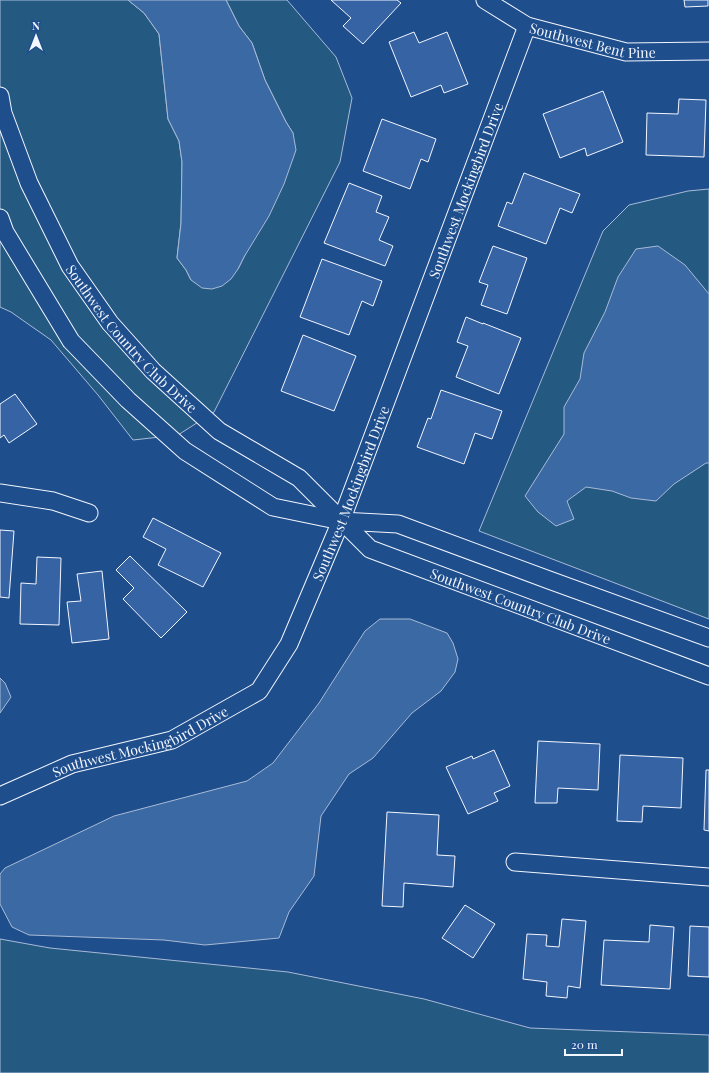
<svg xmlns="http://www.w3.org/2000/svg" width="709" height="1073" font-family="'Playfair Display',serif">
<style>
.green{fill:#245a82;stroke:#a8bbd7}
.water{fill:#3b69a3;stroke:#a8bbd7}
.building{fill:#3563a3;stroke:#f2f6ff}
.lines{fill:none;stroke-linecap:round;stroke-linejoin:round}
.minor-casing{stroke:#f2f6ff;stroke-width:19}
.minor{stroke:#1f4e8c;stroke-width:17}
.labels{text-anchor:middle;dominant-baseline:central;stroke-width:3;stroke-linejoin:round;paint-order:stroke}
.street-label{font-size:14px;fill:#f2f6ff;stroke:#1f4e8c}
</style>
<rect width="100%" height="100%" fill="#1f4e8c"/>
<path class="green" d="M0,0h128l16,13 15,21 9,85 11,22 3,21 -1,61 -4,35 9,12 5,10 47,-11 6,-12 49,-124 -7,-11 -21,-42 -13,-37 -13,-17 -13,-26h61l49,57 16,41 -12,64 -126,250 -36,23 -45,5 -35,-45 -47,-55 -40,-28 -11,-5z
M709,189v430l-230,-88 124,-300 26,-26 59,-14z
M0,939l50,9 238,24 136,27 106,29 179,7v38h-709z"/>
<path class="water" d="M128,0h98l13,26 13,17 13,37 21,42 7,11 3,17 -12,34 -15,32 -25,41 -6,12 -7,10 -9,7 -10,3 -10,-1 -11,-8 -5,-10 -9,-12 4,-35 1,-61 -3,-21 -11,-22 -9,-85 -15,-21z
M658,246l27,19 24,29v169h-3l-32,21 -18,17 -25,-3 -19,-7 -26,-4 -19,14 7,18 -18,7 -18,-14 -13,-16 39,-62v-27l16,-28 4,-26 21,-41 13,-35 18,-28z
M380,619h30l37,14 6,10 5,16 -3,13 -14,19 -29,22 -39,45 -24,16 -28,42 -7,60 -25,36 -10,26 -74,7 -41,-5 -135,-5 -17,-8 -12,-23v-30l5,-6 109,-52 133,-35 26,-18 46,-60 46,-72z
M0,678l5,5 6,14 -11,16z"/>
<path class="building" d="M331,0h66l4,3 -38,41 -20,-18 8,-8z
M684,0h24v6l-23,1z
M414,32l5,11 28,-11 21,52 -24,9 -3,-8 -30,12 -22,-55z
M603,91l20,51 -36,14 -2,-8 -25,10 -17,-44z
M679,99l27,1 -2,57 -58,-2 1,-42 31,1z
M382,119l54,20 -8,23 -7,-3 -11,30 -47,-18z
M524,173l56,21 -8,19 -12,-5 -14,36 -48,-18 9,-24 5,2z
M349,183l33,13 -6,16 13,5 -10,23 14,6 -8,20 -61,-23z
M493,246l34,12 -20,56 -26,-9 7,-20 -9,-3z
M322,259l60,22 -9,25 -11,-5 -13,34 -49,-18z
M466,317l17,7v-1l38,15 -22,56 -43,-17 12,-31 -11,-4z
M303,335l53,21 -22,55 -53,-20z
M441,390l61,21 -10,28 -17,-6 -11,31 -47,-17 11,-29 3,1z
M15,394l22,30 -28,19 -5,-8 -4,3v-34z
M153,518l68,35 -18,34 -45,-22 8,-16 -23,-12z
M0,530l14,1 -5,67 -9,-1z
M130,556l57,56 -26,26 -38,-39 11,-11 -18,-18z
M37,557l24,1 -2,67 -39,-1 1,-41 15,1z
M102,571l7,68 -37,4 -5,-41 14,-1 -4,-27z
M538,741l62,3 -2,46 -40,-2 -1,15h-22z
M494,750l16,36 -16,7 4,8 -30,13 -22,-47 26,-11 1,3z
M620,755l63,3 -2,50 -38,-2 -1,16 -25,-1z
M706,770h3v61l-5,-1z
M387,812l52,3 -2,40 18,1 -2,31 -49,-4 -1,24 -21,-1z
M465,905l30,19 -22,34 -31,-20z
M562,919l24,2 -6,67 -12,-2 -1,12 -21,-2 1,-14 -24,-3 4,-45 20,1 -1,11 13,1z
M650,925l24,2 -4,62 -69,-4 3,-45 45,2z
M690,926l19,1v50l-21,-1z"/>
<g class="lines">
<g class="minor-casing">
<g id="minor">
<path id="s1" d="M485,0l42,26 99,26 83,-1"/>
<path id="s2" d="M0,96l3,17 26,70 41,83 40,57 43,48 66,60 80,47 71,71 339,127"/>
<path d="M0,218l5,14 66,109 57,59 57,51 88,56 68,14 57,3 151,56 160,58"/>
<path d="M0,493l53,8 36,12"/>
<path id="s3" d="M0,796l72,-32 100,-24 87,-49 30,-47 52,-123 186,-495"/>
<path d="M515,862l194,15"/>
</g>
</g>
<use href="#minor" class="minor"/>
</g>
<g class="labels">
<g class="street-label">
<text stroke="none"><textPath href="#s1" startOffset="117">Southwest Bent Pine</textPath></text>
<text stroke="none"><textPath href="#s3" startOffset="824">Southwest Mockingbird Drive</textPath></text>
<text stroke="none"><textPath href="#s2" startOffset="280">Southwest Country Club Drive</textPath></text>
<text stroke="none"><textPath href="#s3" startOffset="500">Southwest Mockingbird Drive</textPath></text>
<text stroke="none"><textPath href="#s2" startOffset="762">Southwest Country Club Drive</textPath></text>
<text stroke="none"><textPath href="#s3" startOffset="151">Southwest Mockingbird Drive</textPath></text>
</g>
</g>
<g transform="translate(36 36)" stroke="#1f4e8c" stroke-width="3" paint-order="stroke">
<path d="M0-3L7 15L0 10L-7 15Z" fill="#f2f6ff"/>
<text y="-6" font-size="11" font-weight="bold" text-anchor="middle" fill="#f2f6ff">N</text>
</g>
<path d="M565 1049v6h57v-6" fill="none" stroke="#f2f6ff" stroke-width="2"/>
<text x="571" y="1049" font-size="12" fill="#f2f6ff" stroke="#1f4e8c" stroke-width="3" paint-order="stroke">20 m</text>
</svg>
